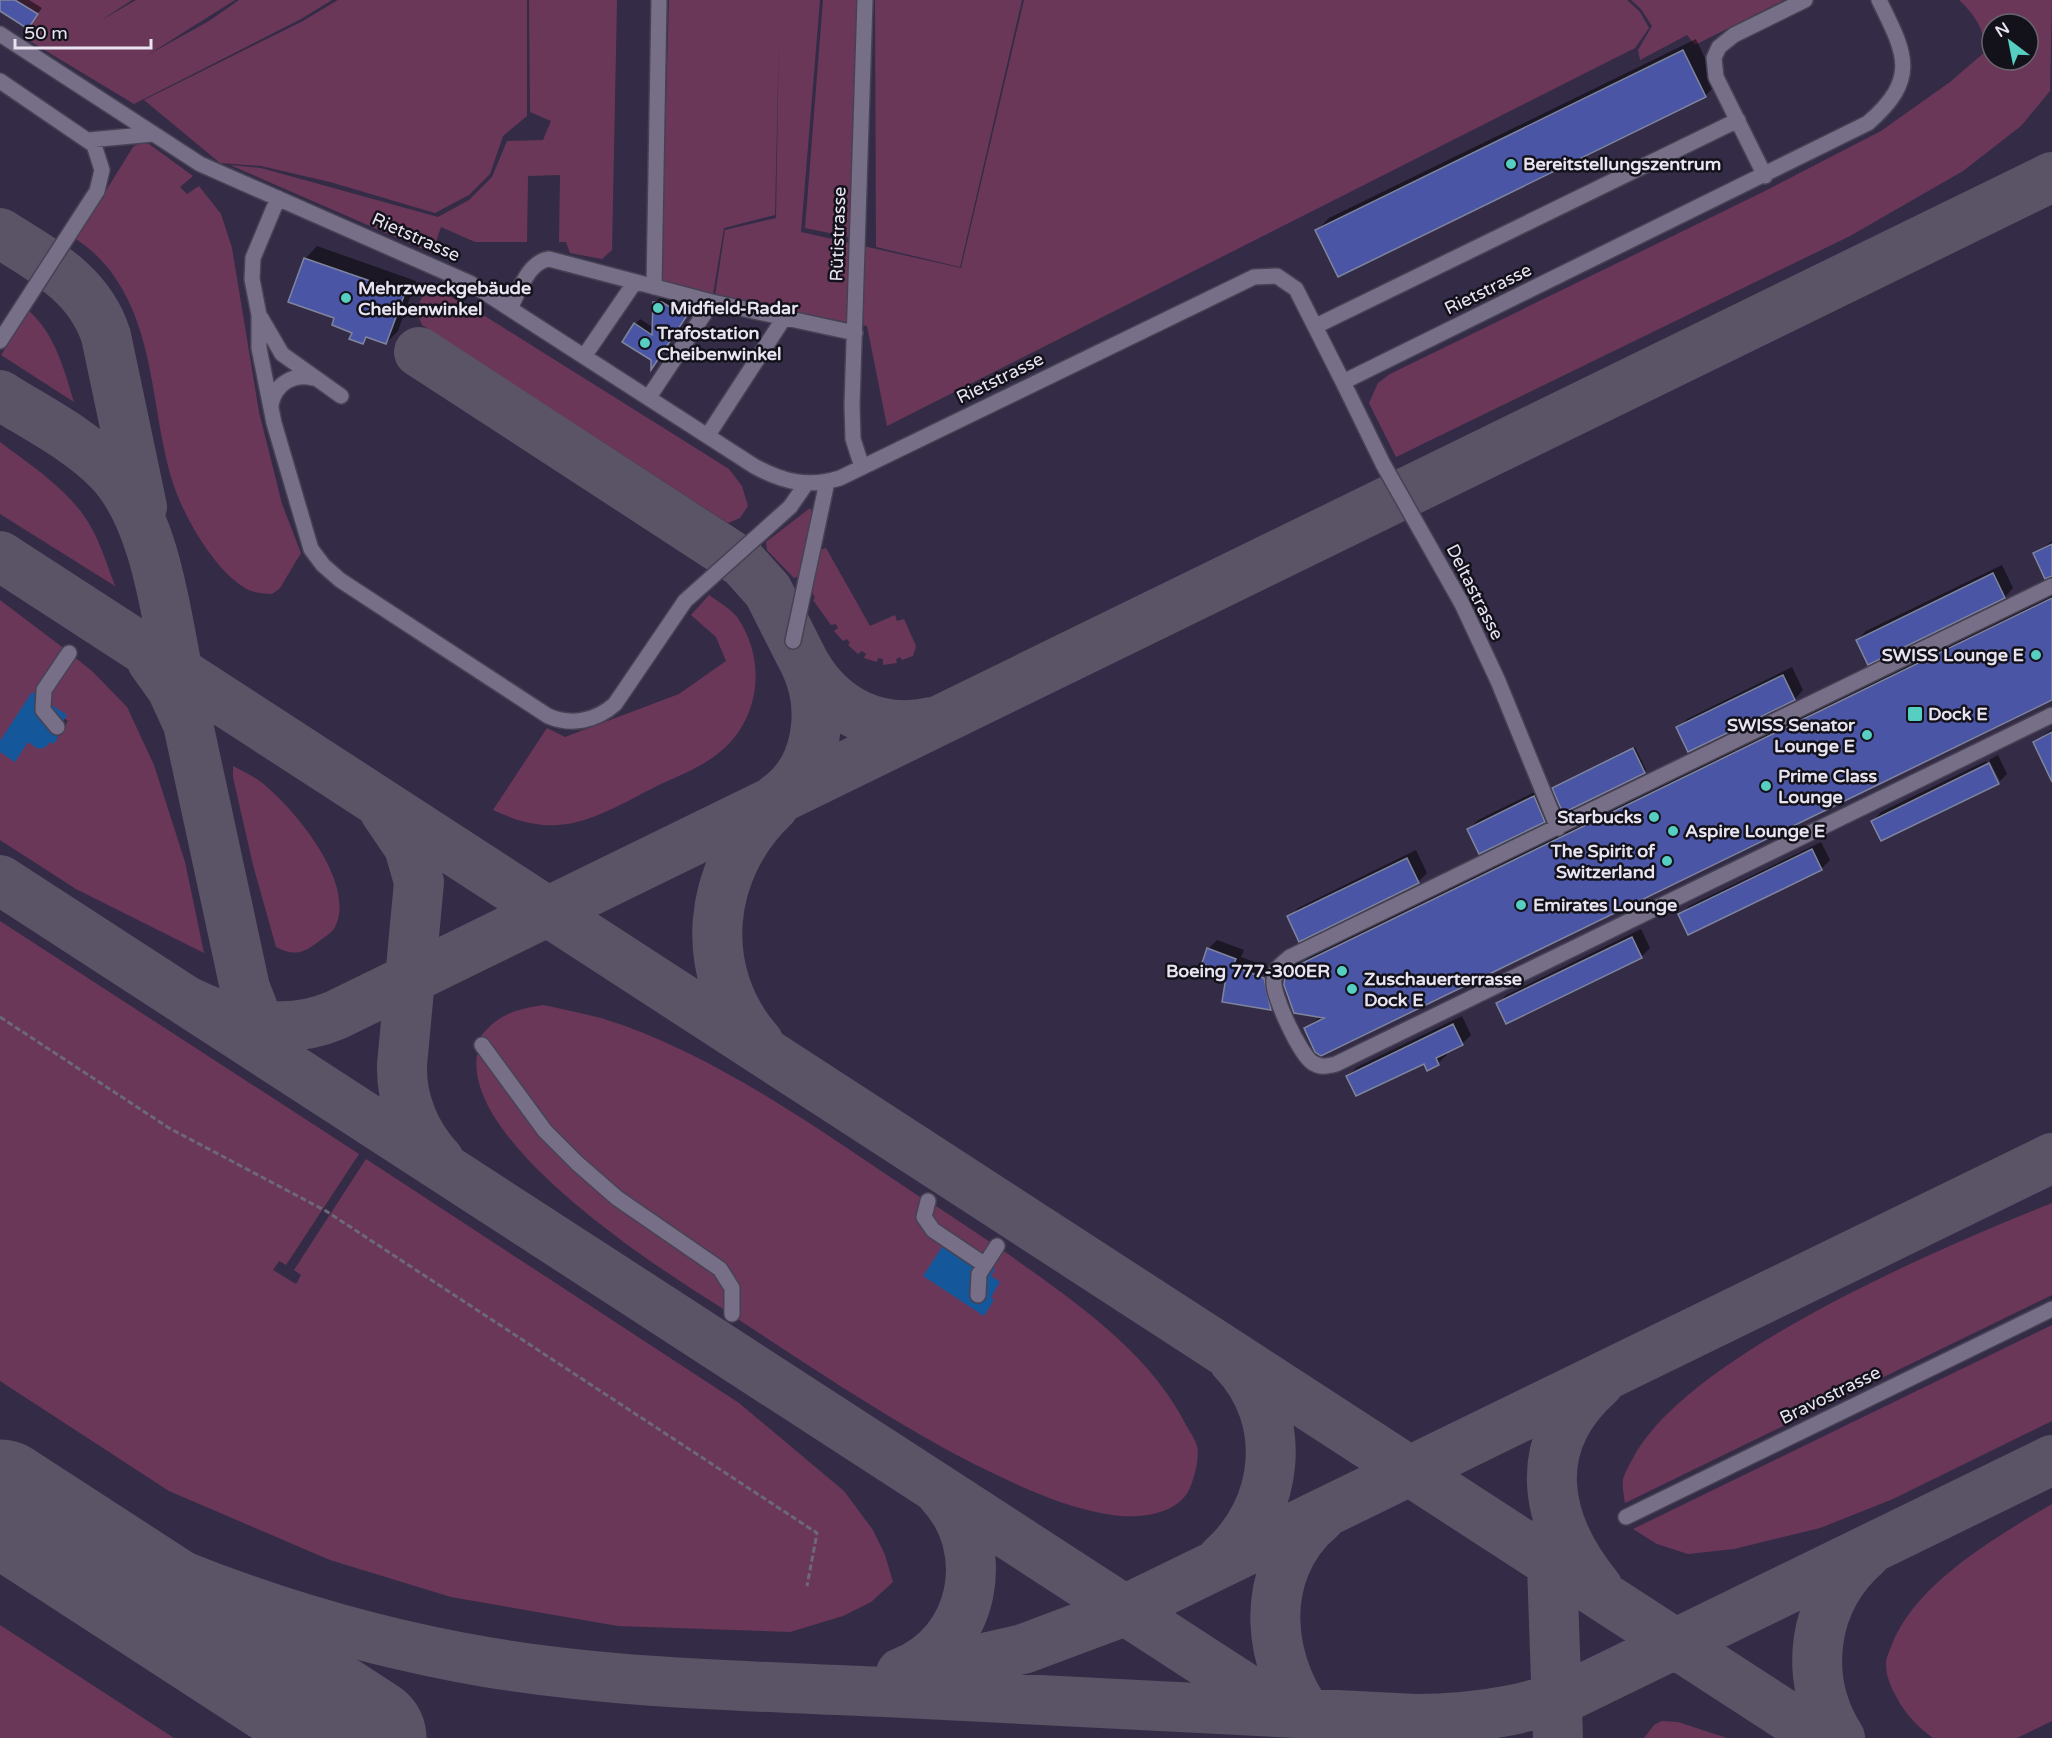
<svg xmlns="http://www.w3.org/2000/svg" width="2052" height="1738" font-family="'Varela Round',sans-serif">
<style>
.built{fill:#342c46;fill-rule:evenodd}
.green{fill:#6b3759;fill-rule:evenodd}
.water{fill:#14579b}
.shadow{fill:#0007;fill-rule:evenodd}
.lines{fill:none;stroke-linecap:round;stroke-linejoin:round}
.taxiway{stroke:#5a5466;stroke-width:50}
.runway{stroke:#5a5466;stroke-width:123}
.building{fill:#4b55a5;stroke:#7f859d;stroke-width:1.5}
.minor-casing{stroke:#474253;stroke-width:18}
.path{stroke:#6c6779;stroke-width:3;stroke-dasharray:6 3;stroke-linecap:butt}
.minor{stroke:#766f87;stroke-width:15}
.poi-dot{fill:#57cec2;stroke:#13111a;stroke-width:2}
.labels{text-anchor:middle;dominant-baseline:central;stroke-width:5;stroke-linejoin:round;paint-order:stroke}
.poi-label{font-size:18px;font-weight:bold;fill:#e8e4f2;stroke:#13111a;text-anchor:start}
.street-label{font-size:18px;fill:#e8e4f2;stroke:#13111a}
</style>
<rect width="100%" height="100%" fill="#2c263a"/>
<path class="built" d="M0,0h2052v1738h-2052zM1992,24h36v36h-36z"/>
<path class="green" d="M15,0h117l-32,21 36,-21h99l-89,56 63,-35 30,-21h93l-31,19 -167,85 -111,-67 15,-22z
M338,0h189v116l-24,20 -13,38 -21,21 -34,18 -105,-31 -69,-16 -41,-3 -76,-63 159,-79z
M529,0h88l-5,250 -10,9 -32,-6 -4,-11h-7l1,-67 -32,1 -1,66h-52l-34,-15 -9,26 -202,-88 31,3 177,49 31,-17 23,-23 15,-36 36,-1 8,-19 -21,-9z
M669,0h151l-19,232 160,36 63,-268h603l13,12 9,16 -14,20 -748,378 -20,-100 -152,-30 10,-66 51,-12 3,-184 -4,181 -51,13 -11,66 -49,-11 -3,-8z
M823,0h38l-7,238 -49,-10z
M875,0h147l-62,267 -84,-20z
M1631,0h153l-89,45 -8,-10 -47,25 -2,-10 14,-24 -11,-17z
M1959,0h93l-2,91 -29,35 -58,45 -113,65 -454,221 -27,-54 9,-20 12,-9 373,-182 118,-61 69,-49 36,-31c-3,-23 -10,-35 -27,-51zM1992,24h36v36h-36z
M141,142l8,2 44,32 -13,11 7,7 12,-8 22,28 11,34 27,164 23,92 19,49 -21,35 -8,6c-10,-1 -21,-1 -30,-8 -29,-19 -57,-68 -68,-100 -20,-60 -18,-129 -46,-186 -12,-25 -29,-46 -52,-61l57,-92z
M428,285l44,23 257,161 13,17 6,20 -8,12 -12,5 -306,-198 -6,-15z
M29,311c26,23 35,58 45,91l-73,-47z
M0,442c28,21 61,43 82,71 16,21 24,49 33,73l-115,-72z
M810,508l2,4 -12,64 -6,2 -27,-28 -1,-8z
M826,548l44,78 25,-11 2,6 7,-2 12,27 -3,10 -11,4 -2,-3 -4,2 1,4 -14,2v-6l-5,-1 -1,4 -13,-4 2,-4 -4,-3 -4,3 -10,-9 2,-2 -3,-4 -4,2 -9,-10 4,-3 -2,-4 -5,1 -18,-25 2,-2 -5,-10 10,-38z
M709,595c8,6 22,14 28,22 32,46 22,110 -25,141 -17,12 -39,20 -57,29 -61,31 -94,55 -162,23l54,-82 18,9 114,-43 47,-33 -10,-24 -25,-22z
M0,600l66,50 -26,37 6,43 11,8 11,-17 -15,-10 -6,-15 26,-40 19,15 35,36 27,58 31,97 19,91 -128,-64 -76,-49z
M233,766c9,5 20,10 28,16 33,26 96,101 74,145 -3,6 -12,11 -17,15 -16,12 -24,14 -42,5l-23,-82 -20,-88z
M0,921l359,233 -73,111 -7,-4 -6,9 23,14 5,-9 -7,-5 72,-111 373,244 105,88 29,39 12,25 8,27 -22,20 -28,14 -53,16 -172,-6 -167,-29 -121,-37 -161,-69 -169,-110z
M543,1005c19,4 39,8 58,13 113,34 225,117 322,181l-3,15 64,68 17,-33c67,48 147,100 185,176 4,7 9,14 11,21 3,11 -3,33 -8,44 -13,25 -51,29 -77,25 -48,-7 -93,-29 -136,-50 -84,-43 -161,-96 -240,-147l4,-15 -3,-16 -48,-44 -99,-74 -64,-69 -45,-64c19,-23 34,-26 62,-31z
M481,1054l48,66 180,146 19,23 -3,21c-67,-42 -261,-166 -248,-255z
M2052,1203v92l-427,208c-1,-7 -3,-16 -2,-23 1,-6 6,-14 9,-20 52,-104 312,-214 420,-257z
M933,1204l60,40 -10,9 -9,-2 -42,-30z
M2052,1325v96l-159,78 -73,29 -86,21 -46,5 -31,-10 -24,-15z
M2052,1504v217l-35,17h-84c-14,-10 -28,-24 -36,-40 -6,-11 -11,-21 -11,-34 0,-6 3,-12 5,-17 23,-63 105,-110 161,-143z
M0,1625l174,113h-174z
M1662,1721l16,1 49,16h-83l10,-13z"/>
<path class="water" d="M32,692l35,23 -12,19 3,3 -4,7 -4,-2 -4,5 -8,2 -10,-7 -13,20 -15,-10v-11z
M948,1238l47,31 -4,7 9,6 -9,15 3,3 -10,16 -61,-40z"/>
<path class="shadow" d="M0,0h29l13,8 -14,19 -28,-18z
M1696,39l21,45 -12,12 -388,134 12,-12z
M317,246l99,35 -18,50 -12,12 -18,-6 -6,5 -7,-10 -19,-15 -31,-58z
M660,298h8l21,14 -37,55 1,-7 -18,-36 5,-5 14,9 1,-26z
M2052,541v34l-17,-21z
M2002,565l11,23 -8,9 -137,66 -11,-23 9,-9z
M2052,595v103l-747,330 16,-12 -29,-46 26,-19z
M1792,667l11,23 -8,9 -106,51 -11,-22 9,-9z
M2052,729v27l-17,-14z
M1635,747l11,23 -2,2 -90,16z
M1998,755l9,19 -7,7 -11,-21z
M1986,761l12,21 -116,57 -9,-18 8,-9z
M1543,788l10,24 -9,9 -75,8 9,-9z
M1821,842l9,18 -9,9 -141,46 9,-9z
M1416,850l11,23 -9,9 -129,35 9,-9z
M1641,929l9,19 -8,8 -136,66 -9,-18 9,-9z
M1217,940l27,10 -3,7 32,12 7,30 -9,9 -47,-8 3,-24 -19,-27zM1234,965l28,10 -1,-4 3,-1 2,7 6,2 -1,3 -5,-2 5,19 -37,-31z
M1462,1016l9,19 -9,9 -16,7 1,4 -9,8 -11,6 -3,-7 -76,14 9,-9z"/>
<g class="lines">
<path class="taxiway" d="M0,233c44,28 89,50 106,103l36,171
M419,352l324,211 25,28 37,73
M0,395c36,23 79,44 109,75 48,49 58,152 72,219
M0,556l1821,1182
M152,661l20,28 16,35 57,264 14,36 17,25
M777,798c42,-29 49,-90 28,-134 27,47 74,70 127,58
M384,810l25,37 10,35 -17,183c-1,35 13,69 37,95
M0,880l1282,832
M185,1000c48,24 100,37 151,15l1716,-838
M759,1043c-63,-71 -52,-174 15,-237
M0,1491c151,81 316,142 486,171 131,22 266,24 399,30 176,8 353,17 530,27 65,0 123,-10 182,-37
M1551,1537l7,201
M1222,1559c58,-51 67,-141 12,-198
M1598,1588c-54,-66 -69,-143 1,-205
M901,1673c74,-28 93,-124 39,-181
M909,1675l114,-26 91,-34 938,-457
M1568,1696l484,-236
M1319,1729c-53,-59 -64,-157 2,-212
M1840,1738c-38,-60 -28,-137 26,-184"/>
<path class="runway" d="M0,1501l365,237"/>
</g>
<path class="building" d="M0,0h15l23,14 -10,15 -28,-18z
M1683,50l23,47 -368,180 -23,-47z
M304,258l101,35 -19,51 -20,-7 -3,7 -14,-5 3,-6 -20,-8 2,-7 -46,-16z
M653,302h9l24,15 -35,53v-10l-29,-18 12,-19 18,12z
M2052,544v32l-7,3 -12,-26z
M1993,573l12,25 -137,67 -12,-25z
M2052,598v102l-731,356 -6,-4 -11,-24 20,-10 -30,-5 -10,-28 1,-9 5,-7z
M1783,675l12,25 -107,52 -12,-25z
M2052,732v50l-19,-40z
M1633,748l12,25 -82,40 -11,-25z
M1989,763l10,21 -118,57 -10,-20z
M1534,796l11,26 -66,32 -12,-25z
M1812,849l10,21 -134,65 -10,-21z
M1407,858l12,25 -120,59 -12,-26z
M1632,937l10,21 -136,66 -10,-21z
M1207,948l29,11 -3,7 31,12 7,32 -49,-8 4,-25 -22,-8 2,-4 -4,-2z
M1453,1024l10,21 -27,13 3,7 -12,6 -3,-7 -68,32 -10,-20z"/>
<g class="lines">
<g class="minor-casing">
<path id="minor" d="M0,34l200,130 270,119 284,183c29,16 54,22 86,12l414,-201 23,-1 19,13 47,93 525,-259c52,-45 37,-70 11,-123
M0,81l94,64 8,25 -5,21 -97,150
M89,140l64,-6
M1765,176l-49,-99 -2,-19 5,-11 15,-12 71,-35
M278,198l-25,60 -1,21 7,36v33l15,75 37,126 12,16 17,15 208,136c23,10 48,5 67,-12l70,-103 105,-94 16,-23
M654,287l5,-287
M510,308c10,-18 18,-46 39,-49l163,43 143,31
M261,318l21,36 59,42
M1316,326l422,-206
M585,355l50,-73
M1343,382l40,82 79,140 36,77 60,147
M649,397l63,-95
M271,405c4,-21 22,-32 42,-27
M708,435l76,-117
M862,467l-9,-28 -1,-34 13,-405
M2052,586l-762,371c-8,7 -15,11 -16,22 -3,14 26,76 39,84 8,5 15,3 23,1l716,-349
M793,641l34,-159
M57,727l-14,-17 1,-20 25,-37
M482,1045l63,86 32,32 40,35 103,71 12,19v26
M928,1201l-4,16 9,13 52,35
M978,1295l1,-21 18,-28
M1626,1517l426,-208"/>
</g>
<path class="path" d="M0,1017l169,111 157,83 491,322 -10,53"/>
<use href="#minor" class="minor"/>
</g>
<g class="poi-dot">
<circle cx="1511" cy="164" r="6"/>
<circle cx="346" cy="298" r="6"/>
<circle cx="658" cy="308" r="6"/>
<circle cx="645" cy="343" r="6"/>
<circle cx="2036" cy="655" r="6"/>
<rect x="1907" y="706" width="16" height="16" rx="3"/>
<circle cx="1867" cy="735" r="6"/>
<circle cx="1766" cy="786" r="6"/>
<circle cx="1654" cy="817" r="6"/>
<circle cx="1673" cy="831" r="6"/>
<circle cx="1667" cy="861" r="6"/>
<circle cx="1521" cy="905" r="6"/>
<circle cx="1342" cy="971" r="6"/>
<circle cx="1352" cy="989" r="6"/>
</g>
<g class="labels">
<g class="poi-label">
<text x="1523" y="164">Bereitstellungszentrum</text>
<text x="358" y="288">Mehrzweckgebäude<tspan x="358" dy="21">Cheibenwinkel</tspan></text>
<text x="670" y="308">Midfield-Radar</text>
<text x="657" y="333">Trafostation<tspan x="657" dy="21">Cheibenwinkel</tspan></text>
<text x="2024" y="655" text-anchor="end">SWISS Lounge E</text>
<text x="1928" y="714">Dock E</text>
<text x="1855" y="725" text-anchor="end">SWISS Senator<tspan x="1855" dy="21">Lounge E</tspan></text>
<text x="1778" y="776">Prime Class<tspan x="1778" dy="21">Lounge</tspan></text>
<text x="1642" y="817" text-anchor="end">Starbucks</text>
<text x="1685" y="831">Aspire Lounge E</text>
<text x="1655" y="851" text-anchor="end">The Spirit of<tspan x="1655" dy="21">Switzerland</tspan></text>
<text x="1533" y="905">Emirates Lounge</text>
<text x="1330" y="971" text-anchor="end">Boeing 777-300ER</text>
<text x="1364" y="979">Zuschauerterrasse<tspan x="1364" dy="21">Dock E</tspan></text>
</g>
<g class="street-label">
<text transform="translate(838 234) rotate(-88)">Rütistrasse</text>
<text transform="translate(416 237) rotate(24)">Rietstrasse</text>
<text transform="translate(1488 289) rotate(-26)">Rietstrasse</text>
<text transform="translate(1000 378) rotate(-26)">Rietstrasse</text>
<text transform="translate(1475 592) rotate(63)">Deltastrasse</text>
<text transform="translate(1830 1395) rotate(-26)">Bravostrasse</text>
</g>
</g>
<g transform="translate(2010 42) rotate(328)"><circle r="28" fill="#13111a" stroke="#686570" stroke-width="1.5"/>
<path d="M0-4.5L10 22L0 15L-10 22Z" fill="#57cec2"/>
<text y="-9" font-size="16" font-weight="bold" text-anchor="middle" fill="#e8e4f2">N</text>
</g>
<path d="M15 39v9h136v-9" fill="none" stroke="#e8e4f2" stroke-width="3"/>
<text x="24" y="39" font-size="18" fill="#e8e4f2" stroke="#13111a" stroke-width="4.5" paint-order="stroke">50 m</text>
</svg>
